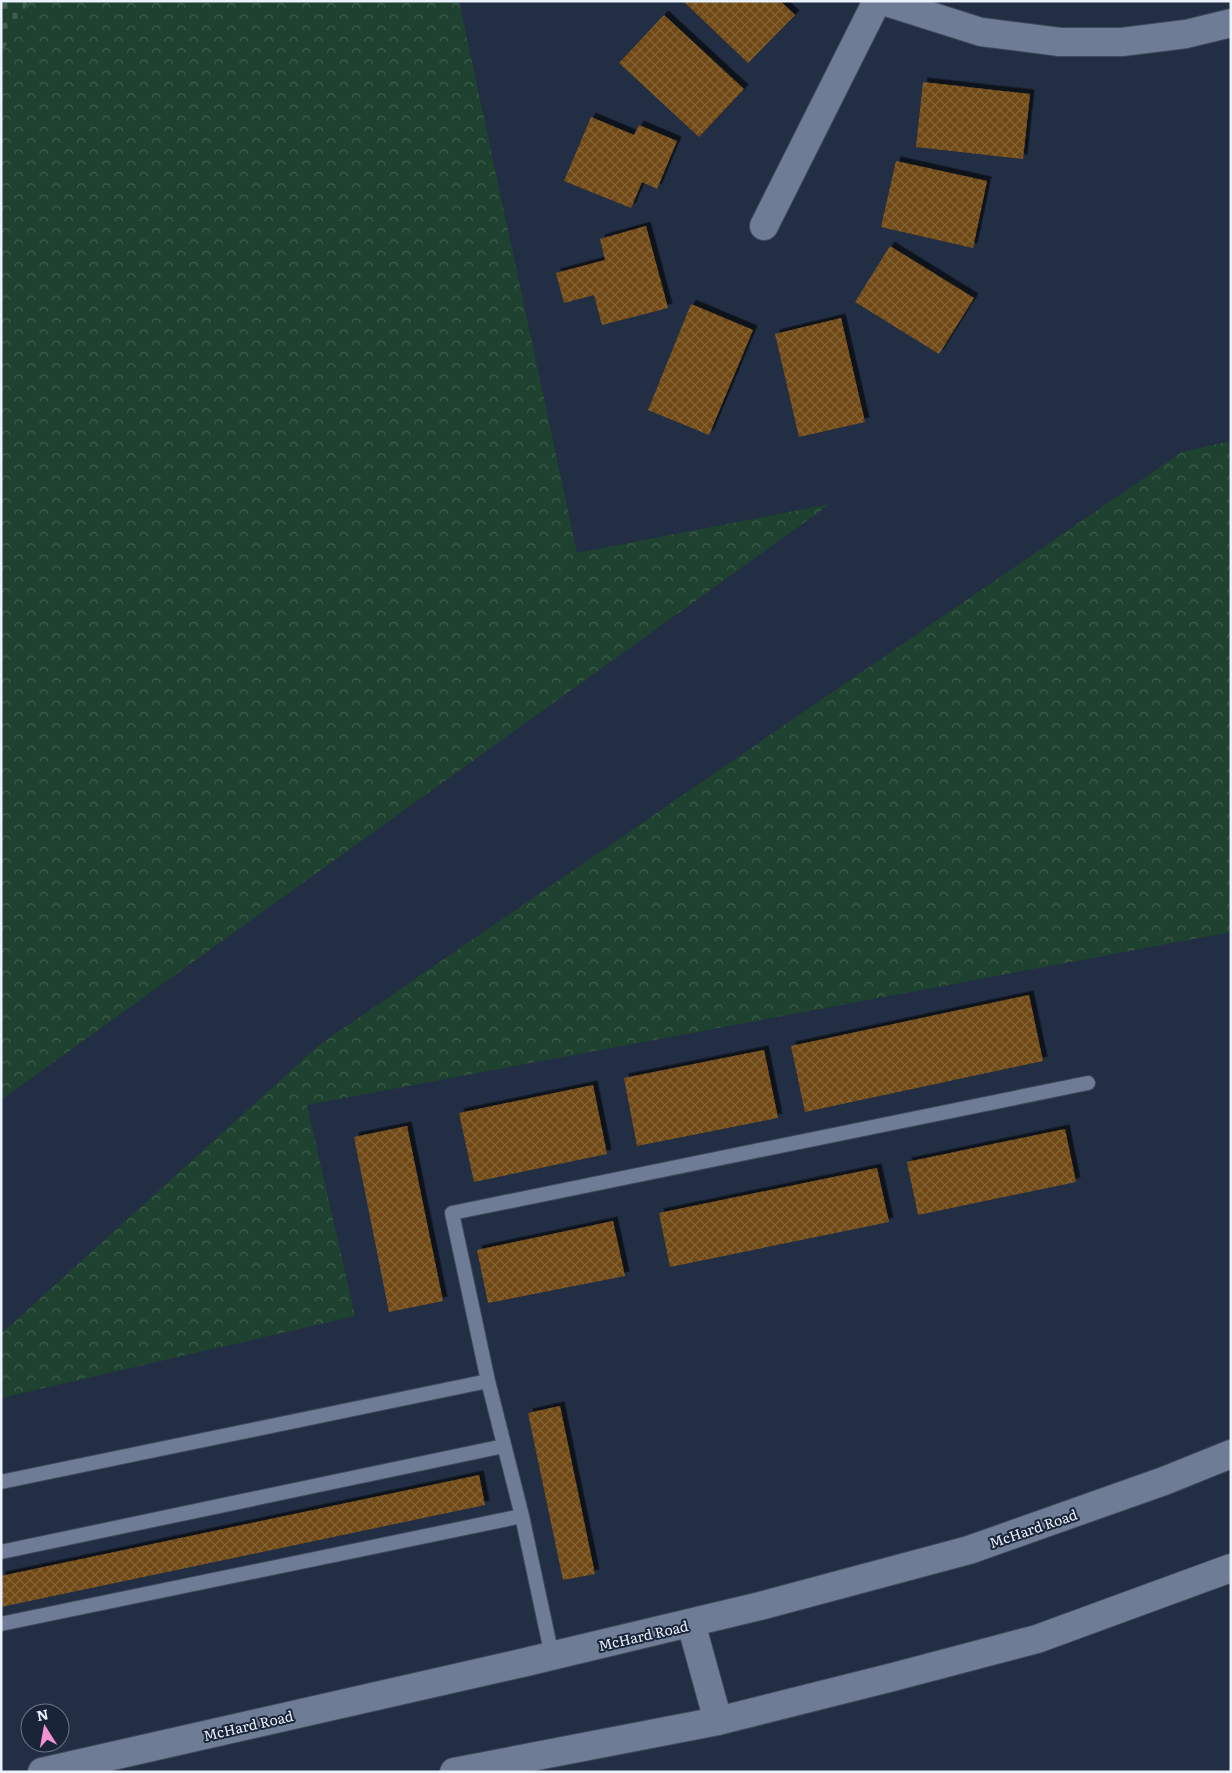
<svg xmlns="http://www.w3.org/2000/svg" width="1232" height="1773" font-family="Literata,serif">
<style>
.forest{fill:url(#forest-crowns)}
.cemetery{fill:url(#cemetery-stones)}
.building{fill:url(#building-cross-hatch);filter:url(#shadow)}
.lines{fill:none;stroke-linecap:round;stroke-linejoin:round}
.service-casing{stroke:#414a5c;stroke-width:16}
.minor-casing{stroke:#414a5c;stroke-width:30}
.secondary-casing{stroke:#414a5c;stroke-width:30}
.service{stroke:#6f7c96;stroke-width:14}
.minor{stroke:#6f7c96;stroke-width:28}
.secondary{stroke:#6f7c96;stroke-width:28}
.labels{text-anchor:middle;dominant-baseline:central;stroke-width:4;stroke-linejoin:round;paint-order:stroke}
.street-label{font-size:14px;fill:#ebf2fd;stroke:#192438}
</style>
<defs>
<pattern id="forest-crowns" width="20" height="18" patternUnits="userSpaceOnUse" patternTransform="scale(1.25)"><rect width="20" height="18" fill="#1e422f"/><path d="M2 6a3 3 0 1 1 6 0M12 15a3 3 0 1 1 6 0" fill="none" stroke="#3f5e4e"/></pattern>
<pattern id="cemetery-stones" width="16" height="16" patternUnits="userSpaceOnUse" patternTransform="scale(1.25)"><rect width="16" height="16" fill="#1e422f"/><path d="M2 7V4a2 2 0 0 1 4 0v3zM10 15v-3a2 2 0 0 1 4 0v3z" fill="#3f5e4e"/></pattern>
<pattern id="building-cross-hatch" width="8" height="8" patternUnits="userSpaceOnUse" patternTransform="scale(1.25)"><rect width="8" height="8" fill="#714a15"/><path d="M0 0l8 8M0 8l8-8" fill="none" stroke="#856538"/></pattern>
<filter id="shadow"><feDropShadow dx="4.5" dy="-4.5" stdDeviation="0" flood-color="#0009"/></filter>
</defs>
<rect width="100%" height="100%" fill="#222e43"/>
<path class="forest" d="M29,1h430l118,552 253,-49 -829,596v-1045z
M1231,441v491l-924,173 48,211 -354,82v-64l318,-289 863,-593z"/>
<path class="cemetery" d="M1,1h28l-28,54z"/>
<path class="building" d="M683,1h97l15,14 -47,48z
M664,15l80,74 -45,48 -80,-74z
M923,82l107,12 -7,65 -107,-12z
M591,117l43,18 5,-10 38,16 -20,48 -15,-7 -11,26 -67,-27z
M896,161l91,20 -14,67 -92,-21z
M646,226l22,82 -66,17 -8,-30 -30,8 -8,-30 49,-13 -5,-21z
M890,246l84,52 -35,56 -84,-52z
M691,304l62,26 -44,105 -61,-25z
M841,318l24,104 -66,15 -24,-103z
M1029,995l14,66 -238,51 -14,-66z
M764,1050l14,68 -141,28 -13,-68z
M593,1085l14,69 -133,28 -15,-69z
M407,1126l36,175 -54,11 -35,-175z
M1065,1129l11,53 -158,33 -11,-53z
M877,1168l12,54 -219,45 -11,-54z
M613,1221l12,55 -137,27 -11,-53z
M560,1406l35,168 -32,6 -35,-167z
M479,1475l6,30 -484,102v-31z"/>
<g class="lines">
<g class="service-casing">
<path id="service" d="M488,1381l34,135
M1,1482l487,-101 -36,-168 636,-130
M1,1552l503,-106
M1,1624l521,-108 30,140"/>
</g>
<g class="minor-casing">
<path id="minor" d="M883,1l98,31 79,10h62l64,-8 45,-11
M764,226l113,-225"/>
</g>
<g class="secondary-casing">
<path id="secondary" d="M691,1623l27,98
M42,1772l484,-110 234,-56 209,-56 195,-69 67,-27
M454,1772l264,-51 175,-44 144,-38 194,-71"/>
</g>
<use href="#service" class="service"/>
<use href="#minor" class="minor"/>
<use href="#secondary" class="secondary"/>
</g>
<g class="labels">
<g class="street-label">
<text transform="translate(1033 1528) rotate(-19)">McHard Road</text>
<text transform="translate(643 1635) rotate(-13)">McHard Road</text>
<text transform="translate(248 1725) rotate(-13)">McHard Road</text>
</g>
</g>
<rect width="1232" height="1773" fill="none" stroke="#ebf2fd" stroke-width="5"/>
<g transform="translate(45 1728) rotate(349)"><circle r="24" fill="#192438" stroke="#6d7687"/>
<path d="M0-4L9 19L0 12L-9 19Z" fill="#f391d5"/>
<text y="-8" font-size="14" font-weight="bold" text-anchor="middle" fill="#ebf2fd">N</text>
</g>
</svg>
